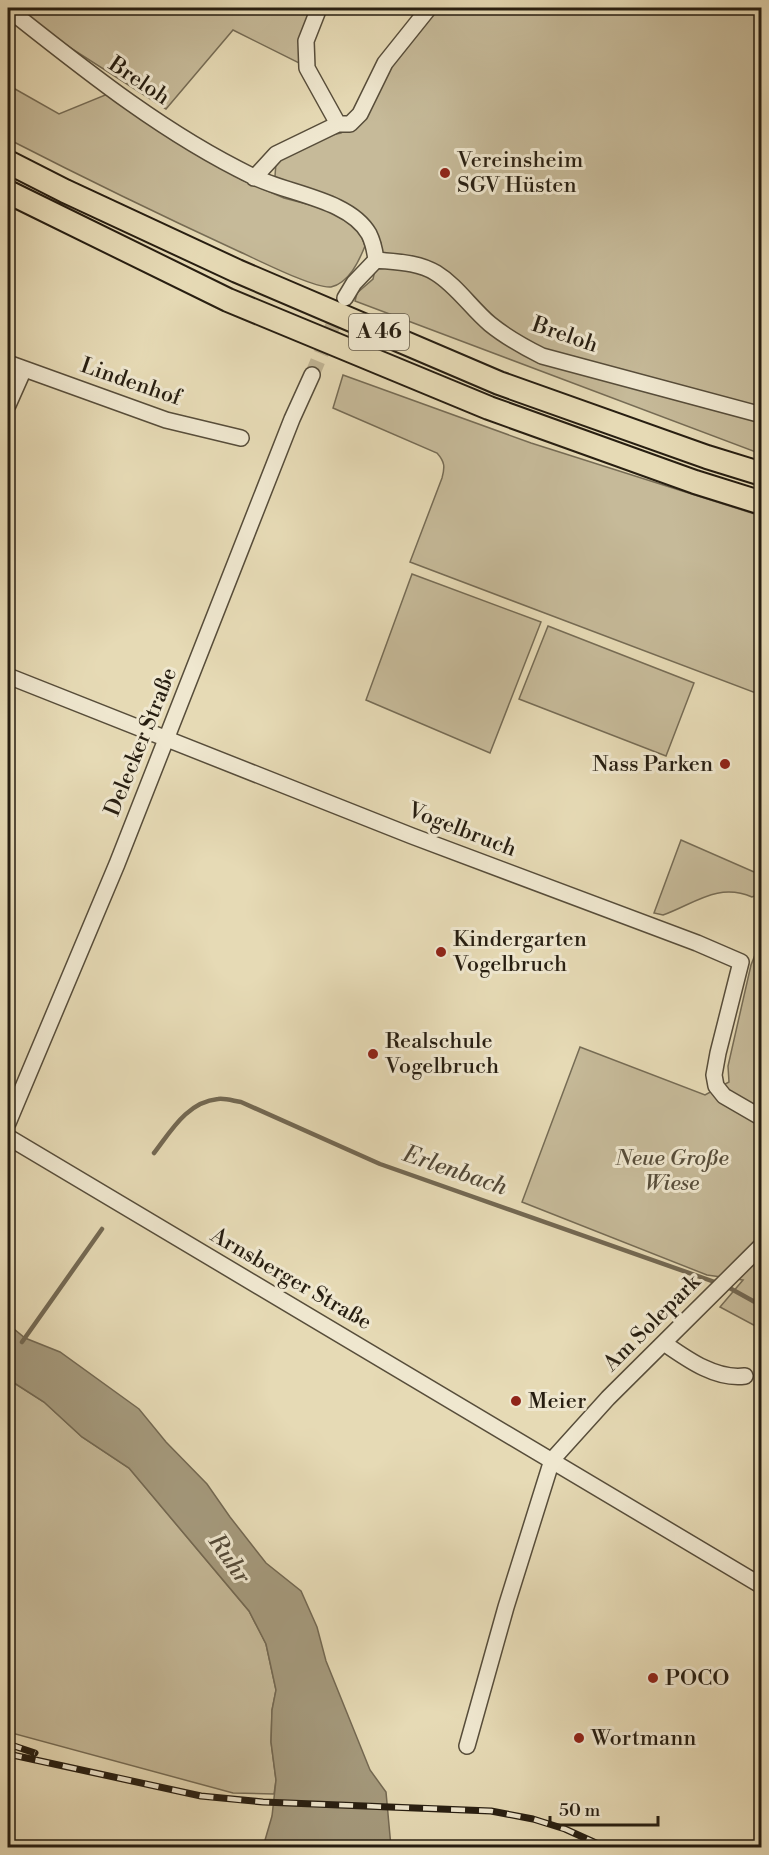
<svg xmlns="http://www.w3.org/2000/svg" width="769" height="1855" font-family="'Libre Bodoni',serif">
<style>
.green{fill:#c6ba99;stroke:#766c55;stroke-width:1.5}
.water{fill:#a59a7d;stroke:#736852;stroke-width:1.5}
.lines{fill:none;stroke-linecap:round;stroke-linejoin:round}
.stream{stroke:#736852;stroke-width:4.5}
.minor-tunnel{stroke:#c0b494;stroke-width:15;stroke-dasharray:15 8;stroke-linecap:butt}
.minor-casing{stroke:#574d3a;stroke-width:18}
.highway-casing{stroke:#271e11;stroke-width:26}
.minor{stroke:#efe7cf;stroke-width:15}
.highway{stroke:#e6dab5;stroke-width:22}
.rail-casing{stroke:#271e11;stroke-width:7}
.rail{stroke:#efe7cf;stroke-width:4.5;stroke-dasharray:14;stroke-linecap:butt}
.poi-dot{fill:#8f2418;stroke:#efe7cf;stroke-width:2}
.labels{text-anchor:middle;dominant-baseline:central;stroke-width:6;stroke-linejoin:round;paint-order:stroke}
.shield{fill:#efe7cf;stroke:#635a4a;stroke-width:1.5}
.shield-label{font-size:21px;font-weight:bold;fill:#271e11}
.street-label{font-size:22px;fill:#271e11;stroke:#efe7cf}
.poi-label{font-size:22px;fill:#271e11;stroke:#efe7cf;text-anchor:start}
.park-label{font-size:22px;font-style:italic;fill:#574d3a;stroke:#efe7cf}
.water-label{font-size:24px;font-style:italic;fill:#534937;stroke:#efe7cf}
</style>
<rect width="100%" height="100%" fill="#e6dab5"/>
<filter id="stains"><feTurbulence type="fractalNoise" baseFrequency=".00333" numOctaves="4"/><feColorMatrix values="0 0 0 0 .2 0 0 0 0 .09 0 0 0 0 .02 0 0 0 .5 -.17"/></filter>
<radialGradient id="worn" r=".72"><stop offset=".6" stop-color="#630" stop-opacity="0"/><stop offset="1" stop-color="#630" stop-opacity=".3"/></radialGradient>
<path class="green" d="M8,8h306l-13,56 -68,-34 -67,79z
M435,8h326v446l-406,-153 2,-8 16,-14 8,-36 -14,-20 -89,-42 -3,-5 1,-13 6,-6 44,-21 15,-3 15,-11 26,-45z
M8,85l51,29 51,-21 132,87 42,18 53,14 21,15 7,19c-6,15 -16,37 -34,41 -16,2 -75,-28 -93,-36 -78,-36 -154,-73 -230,-112z
M343,375l188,68 230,73v179l-351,-133 32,-84c3,-11 3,-16 -5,-25l-104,-45z
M412,574l129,48 -51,131 -124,-53z
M548,626l146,57 -28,73 -147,-57z
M681,840l80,35 -1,19 -8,3c-34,-15 -58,7 -89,18l-9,-2z
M761,940v389l-41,-22 23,-27 -36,-5 -185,-73 58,-155 125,48 24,-13 -1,-16 23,-101z
M8,1379l36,23 38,35 47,31 120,143 17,33 10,46 -4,20 -1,32 5,38 -2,14 -41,-1 -225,-61z"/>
<path class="water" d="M8,1324l17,14 35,14 79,57 27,33 41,42 23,33 36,46 35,28 16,36 9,34 44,109 16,22 5,55h-128l9,-31 4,-36 -5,-38 1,-32 4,-20 -10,-46 -17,-33 -120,-143 -47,-31 -38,-35 -36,-23z"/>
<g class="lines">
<path class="stream" d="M154,1153c17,-22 33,-51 64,-54 7,-1 16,2 23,3l139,62 346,122 36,20
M22,1342l80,-113"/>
<path class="minor-tunnel" d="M312,375l29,-69"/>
<g class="minor-casing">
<path id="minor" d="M319,8l-13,33 1,27 31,56
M8,9c77,61 155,124 244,167 35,18 97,23 117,58 4,8 6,18 7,26
M254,178l22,-24 62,-30h12l10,-10 25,-51 44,-55
M376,260c20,2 42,2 60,13 21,13 35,35 54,51 16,13 34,23 52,32l220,59
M345,298l9,-15 22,-23
M8,363l158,57 75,18
M8,405l16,-36
M8,676l404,160 285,107 44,19 -23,91 -4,22 2,11 8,10 38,22
M8,1123l109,-259 175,-445 20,-44
M8,1137l754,449
M664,1343c23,16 52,37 81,33
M467,1746l39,-139 46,-147 56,-62 154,-153"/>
</g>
<g class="highway-casing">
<path id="highway" d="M8,162l57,29 172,80 262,112 208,74 55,17
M8,192l220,108 261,108 206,74 67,21"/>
</g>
<use href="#minor" class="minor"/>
<use href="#highway" class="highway"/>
<g class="rail-casing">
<path id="rail" d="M8,1744l27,9
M8,1754l193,42 62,6 228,9 42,8 32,10 42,19"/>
</g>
<use href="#rail" class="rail"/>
</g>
<g class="poi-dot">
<circle cx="445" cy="173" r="6"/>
<circle cx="725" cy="764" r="6"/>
<circle cx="441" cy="952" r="6"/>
<circle cx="373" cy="1054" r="6"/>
<circle cx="516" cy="1401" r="6"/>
<circle cx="653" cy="1678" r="6"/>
<circle cx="579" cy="1738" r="6"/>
</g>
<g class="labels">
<rect class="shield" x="349" y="314" width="60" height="36" rx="4.5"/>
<g class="shield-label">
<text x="379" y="332">A 46</text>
</g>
<g class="street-label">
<text transform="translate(139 81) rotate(34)">Breloh</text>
<text transform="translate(565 335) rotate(19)">Breloh</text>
<text transform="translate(131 382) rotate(19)">Lindenhof</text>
<text transform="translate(141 742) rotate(-68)">Delecker Straße</text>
<text transform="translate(462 830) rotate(21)">Vogelbruch</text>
<text transform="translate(291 1279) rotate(30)">Arnsberger Straße</text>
<text transform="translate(652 1323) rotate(-45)">Am Solepark</text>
</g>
<g class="poi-label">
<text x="457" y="160">Vereinsheim<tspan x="457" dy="25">SGV Hüsten</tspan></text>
<text x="713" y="764" text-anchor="end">Nass Parken</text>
<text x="453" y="939">Kindergarten<tspan x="453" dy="25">Vogelbruch</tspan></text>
<text x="385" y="1041">Realschule<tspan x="385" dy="25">Vogelbruch</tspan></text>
<text x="528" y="1401">Meier</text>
<text x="665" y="1678">POCO</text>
<text x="591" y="1738">Wortmann</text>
</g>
<g class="park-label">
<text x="672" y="1158">Neue Große<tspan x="672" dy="25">Wiese</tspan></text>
</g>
<g class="water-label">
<text transform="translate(455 1171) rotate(19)">Erlenbach</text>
<text transform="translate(229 1559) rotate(55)">Ruhr</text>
</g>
</g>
<rect width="769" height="1855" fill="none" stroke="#e6dab5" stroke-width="30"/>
<rect x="9" y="9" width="751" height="1837" fill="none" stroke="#271e11" stroke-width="3"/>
<rect x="15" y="15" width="739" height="1825" fill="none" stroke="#271e11" stroke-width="1.5"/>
<path d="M550 1816v9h108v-9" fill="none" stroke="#271e11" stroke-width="3"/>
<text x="559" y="1816" font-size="18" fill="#271e11" stroke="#efe7cf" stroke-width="4.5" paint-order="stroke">50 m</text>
<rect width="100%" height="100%" filter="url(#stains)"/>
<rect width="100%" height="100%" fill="url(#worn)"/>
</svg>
